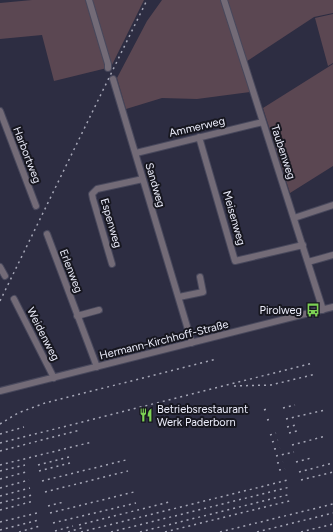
<svg xmlns="http://www.w3.org/2000/svg" width="333" height="532" font-family="Figtree,sans-serif">
<style>
.green{fill:#5b4752}
.lines{fill:none;stroke-linecap:round;stroke-linejoin:round}
.minor-casing{stroke:#48485c;stroke-width:8}
.minor{stroke:#736b77;stroke-width:6}
.rail{stroke:#a6a7b7;stroke-width:1.5;stroke-dasharray:2 4;stroke-linecap:butt}
.labels{text-anchor:middle;dominant-baseline:central;stroke-width:4;stroke-linejoin:round;paint-order:stroke}
.street-label{font-size:11px;fill:#ecedfb;stroke:#171720}
.poi-label{font-size:11px;fill:#ecedfb;stroke:#171720;text-anchor:end}
</style>
<rect width="100%" height="100%" fill="#2d2d42"/>
<path class="green" d="M32,0h112l-34,69 -3,-1 -53,13 -12,-46 -42,4v-36z
M162,0h171v13l-19,4 -73,48 9,27 -53,7 -35,-1 -36,11 -9,-31 30,-57z
M333,14v49l-5,3 -13,-48z
M333,64v102l-43,27 -27,-85z"/>
<g class="lines">
<g class="minor-casing">
<path id="minor" d="M89,0l19,64v4
M224,0l99,310
M113,79l79,264
M0,111l36,95
M199,137l36,124 68,-16
M136,153l127,-31
M294,218l39,-13
M47,234l50,133
M308,262l25,-7
M112,264l-19,-65 -1,-5 5,-5 46,-10
M0,267l5,9
M179,297l24,-5 -3,-15
M14,299l40,79
M77,316l22,-6
M0,391l333,-84"/>
</g>
<use href="#minor" class="minor"/>
<path class="rail" d="M0,301l147,-301
M234,386l37,-1 45,-11
M283,408l12,-3
M264,410l5,-2
M286,419l39,-9
M267,420l5,-1
M0,424l18,-11 27,-10 172,-44
M287,427l9,-2
M289,433l8,-2
M0,434l24,-7
M270,435l6,-2
M272,442l6,-2
M0,443l313,-80
M292,445l34,-9
M274,449l6,-1
M0,451l80,-21
M276,456l18,-4
M296,462l15,-4
M277,463l6,-1
M0,465l92,-23
M38,465l31,-8
M279,470l6,-1
M0,471l25,-6
M39,471l31,-8
M299,472l34,-9
M0,479l26,-7
M301,480l32,-8
M42,481l84,-21
M0,488l29,-8
M45,492l83,-21
M0,496l30,-8
M0,503l32,-8
M48,506l16,-4
M0,510l34,-9
M50,513l84,-21
M0,522l37,-9
M53,523l83,-20
M79,525l90,-23
M0,530l39,-10
M55,531l18,-5
M19,532l21,-6
M68,532l17,-5
M81,532l207,-52
M111,532l179,-45
M140,532l151,-38
M165,532l128,-32
M220,532l113,-28
M257,532l76,-19
M301,532l32,-8"/>
</g>
<defs>
<g id="bus-bare" transform="scale(1.08)"><path d="M-5-6H5V4H4V6H2V4H-2V6H-4V4H-5ZM-3.5-4V0h7V-4ZM-3.5 1.2v1.5H-2V1.2ZM2 1.2v1.5H3.5V1.2Z" fill="#7dd154" stroke="#171720" stroke-width="2.5" paint-order="stroke"/></g>
<g id="restaurant-bare" transform="scale(1.08)"><path d="M-5-6h1v4h1v-4h1v4h1v-4h1v5L-1.5 .5V6h-2V.5L-5-1ZM5-6V6H3V1.5H1.5Q1.5-4 5-6Z" fill="#7dd154" stroke="#171720" stroke-width="2.5" paint-order="stroke"/></g>
</defs>
<g fill-rule="evenodd">
<use href="#bus-bare" x="313" y="310"/>
<use href="#restaurant-bare" x="146" y="415"/>
</g>
<g class="labels">
<g class="street-label">
<text transform="translate(197 127) rotate(-13)">Ammerweg</text>
<text transform="translate(283 152) rotate(72)">Taubenweg</text>
<text transform="translate(27 155) rotate(69)">Harbortweg</text>
<text transform="translate(155 185) rotate(74)">Sandweg</text>
<text transform="translate(234 218) rotate(74)">Meisenweg</text>
<text transform="translate(111 223) rotate(74)">Espenweg</text>
<text transform="translate(71 271) rotate(69)">Erlenweg</text>
<text transform="translate(43 334) rotate(63)">Weidenweg</text>
<text transform="translate(164 340) rotate(-14)">Hermann-Kirchhoff-Straße</text>
</g>
<g class="poi-label">
<text x="302" y="310">Pirolweg</text>
<text x="157" y="409" text-anchor="start">Betriebsrestaurant<tspan x="157" dy="13">Werk Paderborn</tspan></text>
</g>
</g>
</svg>
